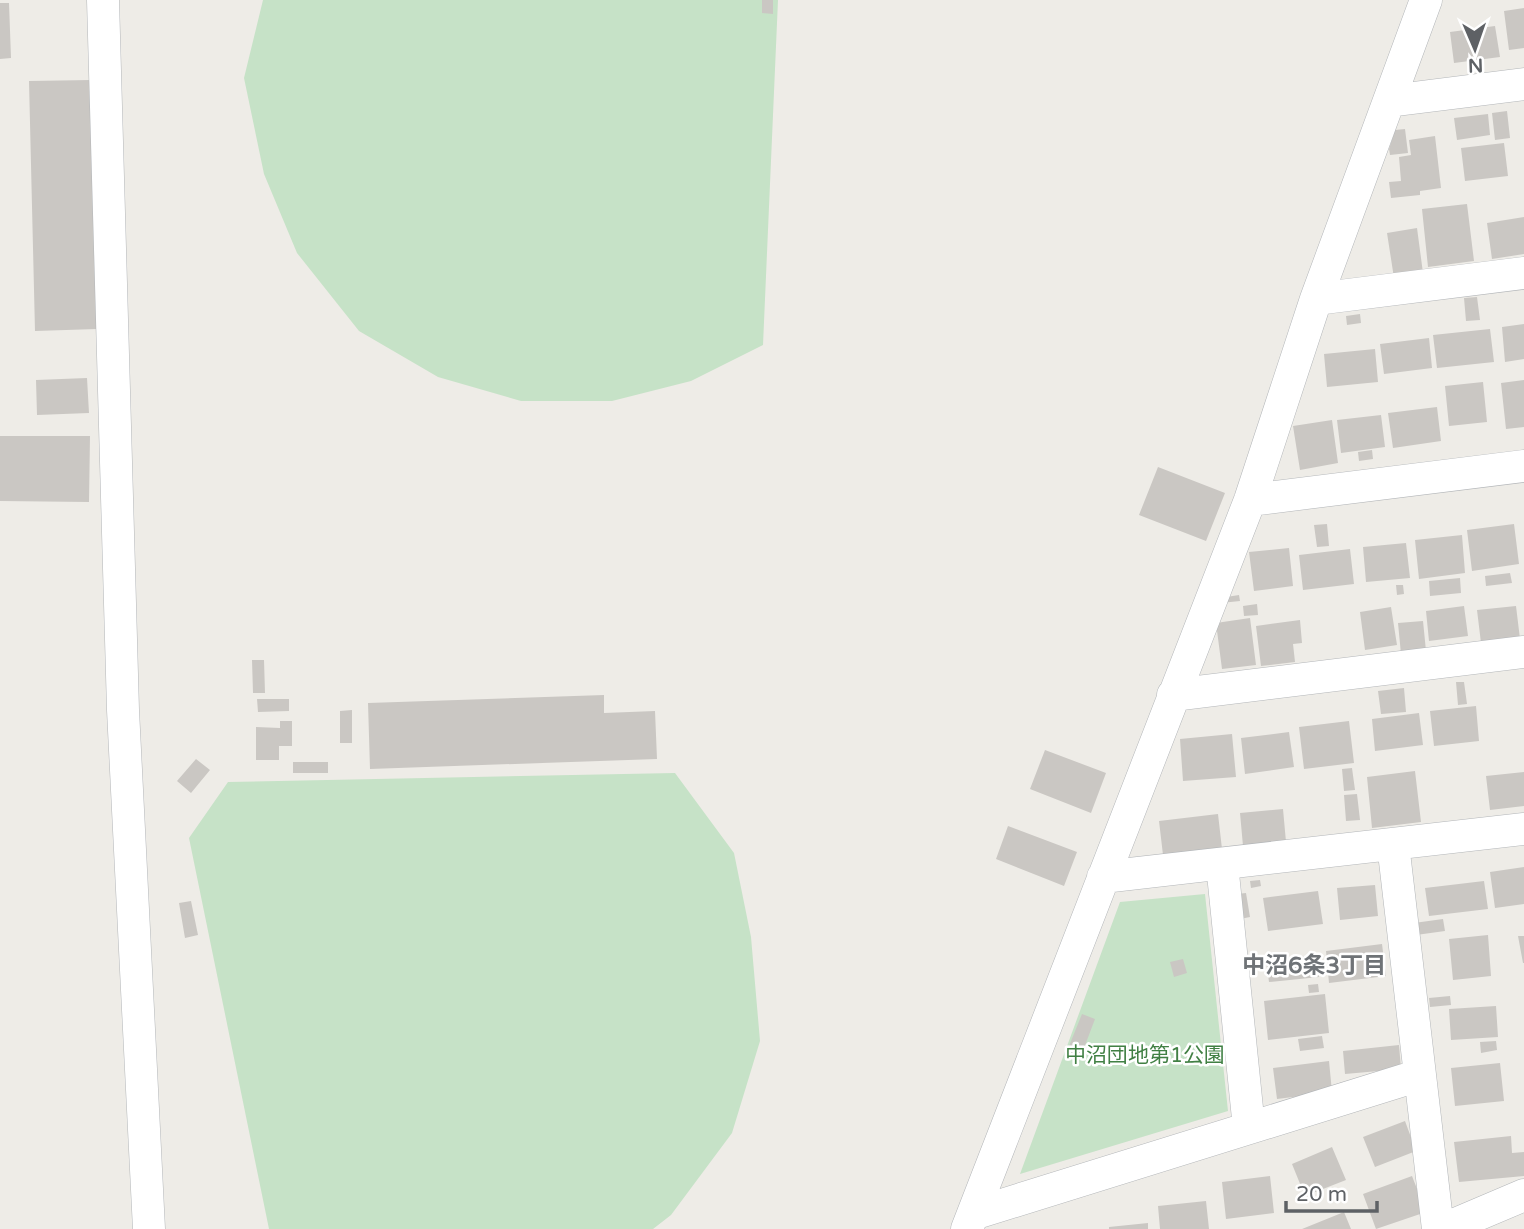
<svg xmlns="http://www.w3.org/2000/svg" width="1524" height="1229" font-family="'Varela Round','Noto Sans JP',sans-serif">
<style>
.green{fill:#c6e2c7}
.building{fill:#cac7c3}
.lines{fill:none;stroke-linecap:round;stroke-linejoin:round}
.street-casing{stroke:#b3b6b9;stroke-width:33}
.street{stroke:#fff;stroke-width:32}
.labels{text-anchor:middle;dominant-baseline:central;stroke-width:5;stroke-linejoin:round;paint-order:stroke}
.park-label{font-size:21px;fill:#418044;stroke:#fff}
.neighbourhood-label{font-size:23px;font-weight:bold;fill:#6f7377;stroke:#fff}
</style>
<rect width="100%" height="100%" fill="#eeece7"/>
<path class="green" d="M263,0h515l-15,345 -72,36 -79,20h-91l-83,-24 -79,-46 -62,-78 -33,-79 -20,-96z
M675,773l59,80 17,84 9,104 -28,92 -61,82 -18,14h-384l-80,-391 39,-56z
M1205,894l23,217 -208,63 100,-272z"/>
<path class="building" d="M762,0h11v14l-11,-1z
M0,3h9l2,55 -11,1z
M1524,8v40l-15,2 -5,-39z
M1495,26l5,31 -46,6 -4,-31z
M91,80l6,249 -62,2 -6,-250z
M1507,111l3,27 -15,2 -3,-27z
M1488,114l2,21 -33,5 -3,-22z
M1405,129l3,24 -18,2 -1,-6 6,-19z
M1435,136l6,52 -21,3v4l-29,3 -2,-16 12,-1 -2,-24 12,-2 -2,-15z
M1504,143l4,33 -43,5 -4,-33z
M1467,204l7,57 -46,6 -6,-58z
M1524,217v37l-32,5 -5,-36z
M1417,228l6,45 -29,5 -7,-45z
M1477,297l3,23 -14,1 -2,-23z
M1360,314l1,9 -14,2 -1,-9z
M1524,324v35l-19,3 -3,-35z
M1490,329l4,33 -57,6 -4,-33z
M1429,338l3,30 -48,6 -4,-30z
M1375,349l3,33 -51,5 -3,-33z
M87,378l2,35 -52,2 -1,-35z
M1524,380v47l-18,2 -5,-46z
M1483,382l4,40 -38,4 -4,-40z
M1437,407l4,34 -48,7 -5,-35z
M1381,415l4,32 -44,6 -4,-33z
M1332,420l6,43 -38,7 -7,-44z
M0,436h90l-1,66 -89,-1z
M1372,450l1,9 -14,2 -1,-9z
M1158,467l67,26 -19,48 -67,-26z
M1327,524l2,22 -12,1 -3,-22z
M1514,524l5,40 -47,7 -5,-41z
M1462,535l3,38 -46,6 -4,-39z
M1406,543l4,35 -44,4 -3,-35z
M1289,548l4,38 -39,5 -5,-39z
M1350,549l4,35 -51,6 -4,-35z
M1510,573l2,10 -26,3 -1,-10z
M1460,578l1,15 -31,3 -1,-15z
M1396,585h7l1,9 -7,1z
M1239,595l1,6 -19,2 -1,-5z
M1257,604l1,11 -14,1 -1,-10z
M1464,606l4,30 -39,5 -3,-30z
M1516,606l4,33 -39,4 -4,-33z
M1391,607l6,38 -32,5 -5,-38z
M1250,618l6,47 -34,4 -6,-46z
M1300,620l2,23 -9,1 2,18 -34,4 -5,-40z
M1423,621l3,30 -25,3 -3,-31z
M252,660h12l1,33h-12z
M1456,682h8l3,22 -9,1z
M1404,688l2,24 -25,2 -3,-23z
M604,695v18l51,-2 2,48 -287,10 -2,-66z
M257,699h32v12l-31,1z
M1476,706l3,35 -45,5 -4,-35z
M352,710v33h-12v-32z
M1419,713l4,32 -48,6 -3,-32z
M280,721h12v25h-13v14h-23v-33l24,1z
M1349,721l5,42 -50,6 -5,-42z
M1289,732l5,35 -49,7 -4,-36z
M1232,734l4,43 -53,4 -3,-42z
M1045,750l61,23 -15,40 -61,-24z
M196,759l14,11 -19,23 -14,-12z
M293,762h35v11h-35z
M1352,768l3,22 -11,1 -2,-22z
M1415,771l6,51 -49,6 -5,-51z
M1524,772v34l-34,4 -4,-34z
M1357,794l3,26 -14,1 -2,-26z
M1283,809l3,33 -43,4 -3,-33z
M1218,814l4,35 -59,6 -4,-34z
M1008,826l69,26 -13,34 -68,-27z
M1524,867v37l-29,4 -5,-36z
M1260,880l1,6 -10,2 -1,-7z
M1484,881l4,28 -59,7 -4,-28z
M1375,885l3,31 -38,4 -3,-32z
M1318,891l5,33 -55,7 -5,-33z
M1246,893l4,24 -10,2 -3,-25z
M191,901l7,34 -13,3 -6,-35z
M1443,919l2,12 -29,4 -2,-12z
M1488,935l3,41 -38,4 -4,-41z
M1518,936h6v27h-1z
M1382,944l4,32 -57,7 -3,-32z
M1316,955l3,22 -50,5 -3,-22z
M1183,959l4,14 -13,4 -4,-15z
M1318,984l1,8 -10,1 -1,-8z
M1325,994l4,39 -61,7 -4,-39z
M1450,996l1,9 -21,2 -1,-9z
M1496,1006l2,31 -47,3 -2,-31z
M1082,1014l13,5 -14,37 -14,-5z
M1322,1036l2,12 -24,3 -2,-12z
M1496,1041l1,9 -16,3 -1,-11z
M1399,1045l2,24 -56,5 -2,-23z
M1329,1061l3,31 -55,7 -4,-31z
M1500,1063l4,38 -49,5 -4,-38z
M1405,1121l11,30 -41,16 -12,-30z
M1511,1136l1,17 12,-1v24l-65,6 -5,-40z
M1332,1147l14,33 -41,16 -13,-32z
M1270,1176l4,37 -48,6 -4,-37z
M1412,1176l14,36 -50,17 -13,-35z
M1206,1201l3,28h-49l-2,-23z
M1344,1212l7,17h-49z
M1148,1223v6h-39v-2z"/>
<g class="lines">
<g class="street-casing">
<path id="street" d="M103,0l20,710 26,519
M1389,101l135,-17
M1316,299l208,-26
M1250,500l274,-34
M1173,695l351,-43
M1393,844l45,385
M1222,864l27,264
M1103,877l421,-48
M973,1214l447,-139
M967,1229l283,-729 66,-201 110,-299
M1444,1229l80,-34"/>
</g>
<use href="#street" class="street"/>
</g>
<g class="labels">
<g class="park-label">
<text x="1145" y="1055">中沼団地第1公園</text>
</g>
<g class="neighbourhood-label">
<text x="1314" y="966">中沼6条3丁目</text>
</g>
</g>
<g transform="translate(1475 49) rotate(178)" stroke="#ffffff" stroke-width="5" paint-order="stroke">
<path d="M0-5L12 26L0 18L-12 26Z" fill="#5e6165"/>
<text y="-10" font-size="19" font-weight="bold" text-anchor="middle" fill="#5e6165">N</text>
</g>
<path d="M1286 1201v10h91v-10" fill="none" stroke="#5e6165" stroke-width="3.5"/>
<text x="1296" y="1201" font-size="21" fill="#5e6165" stroke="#ffffff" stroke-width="5" paint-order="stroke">20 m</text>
</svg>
